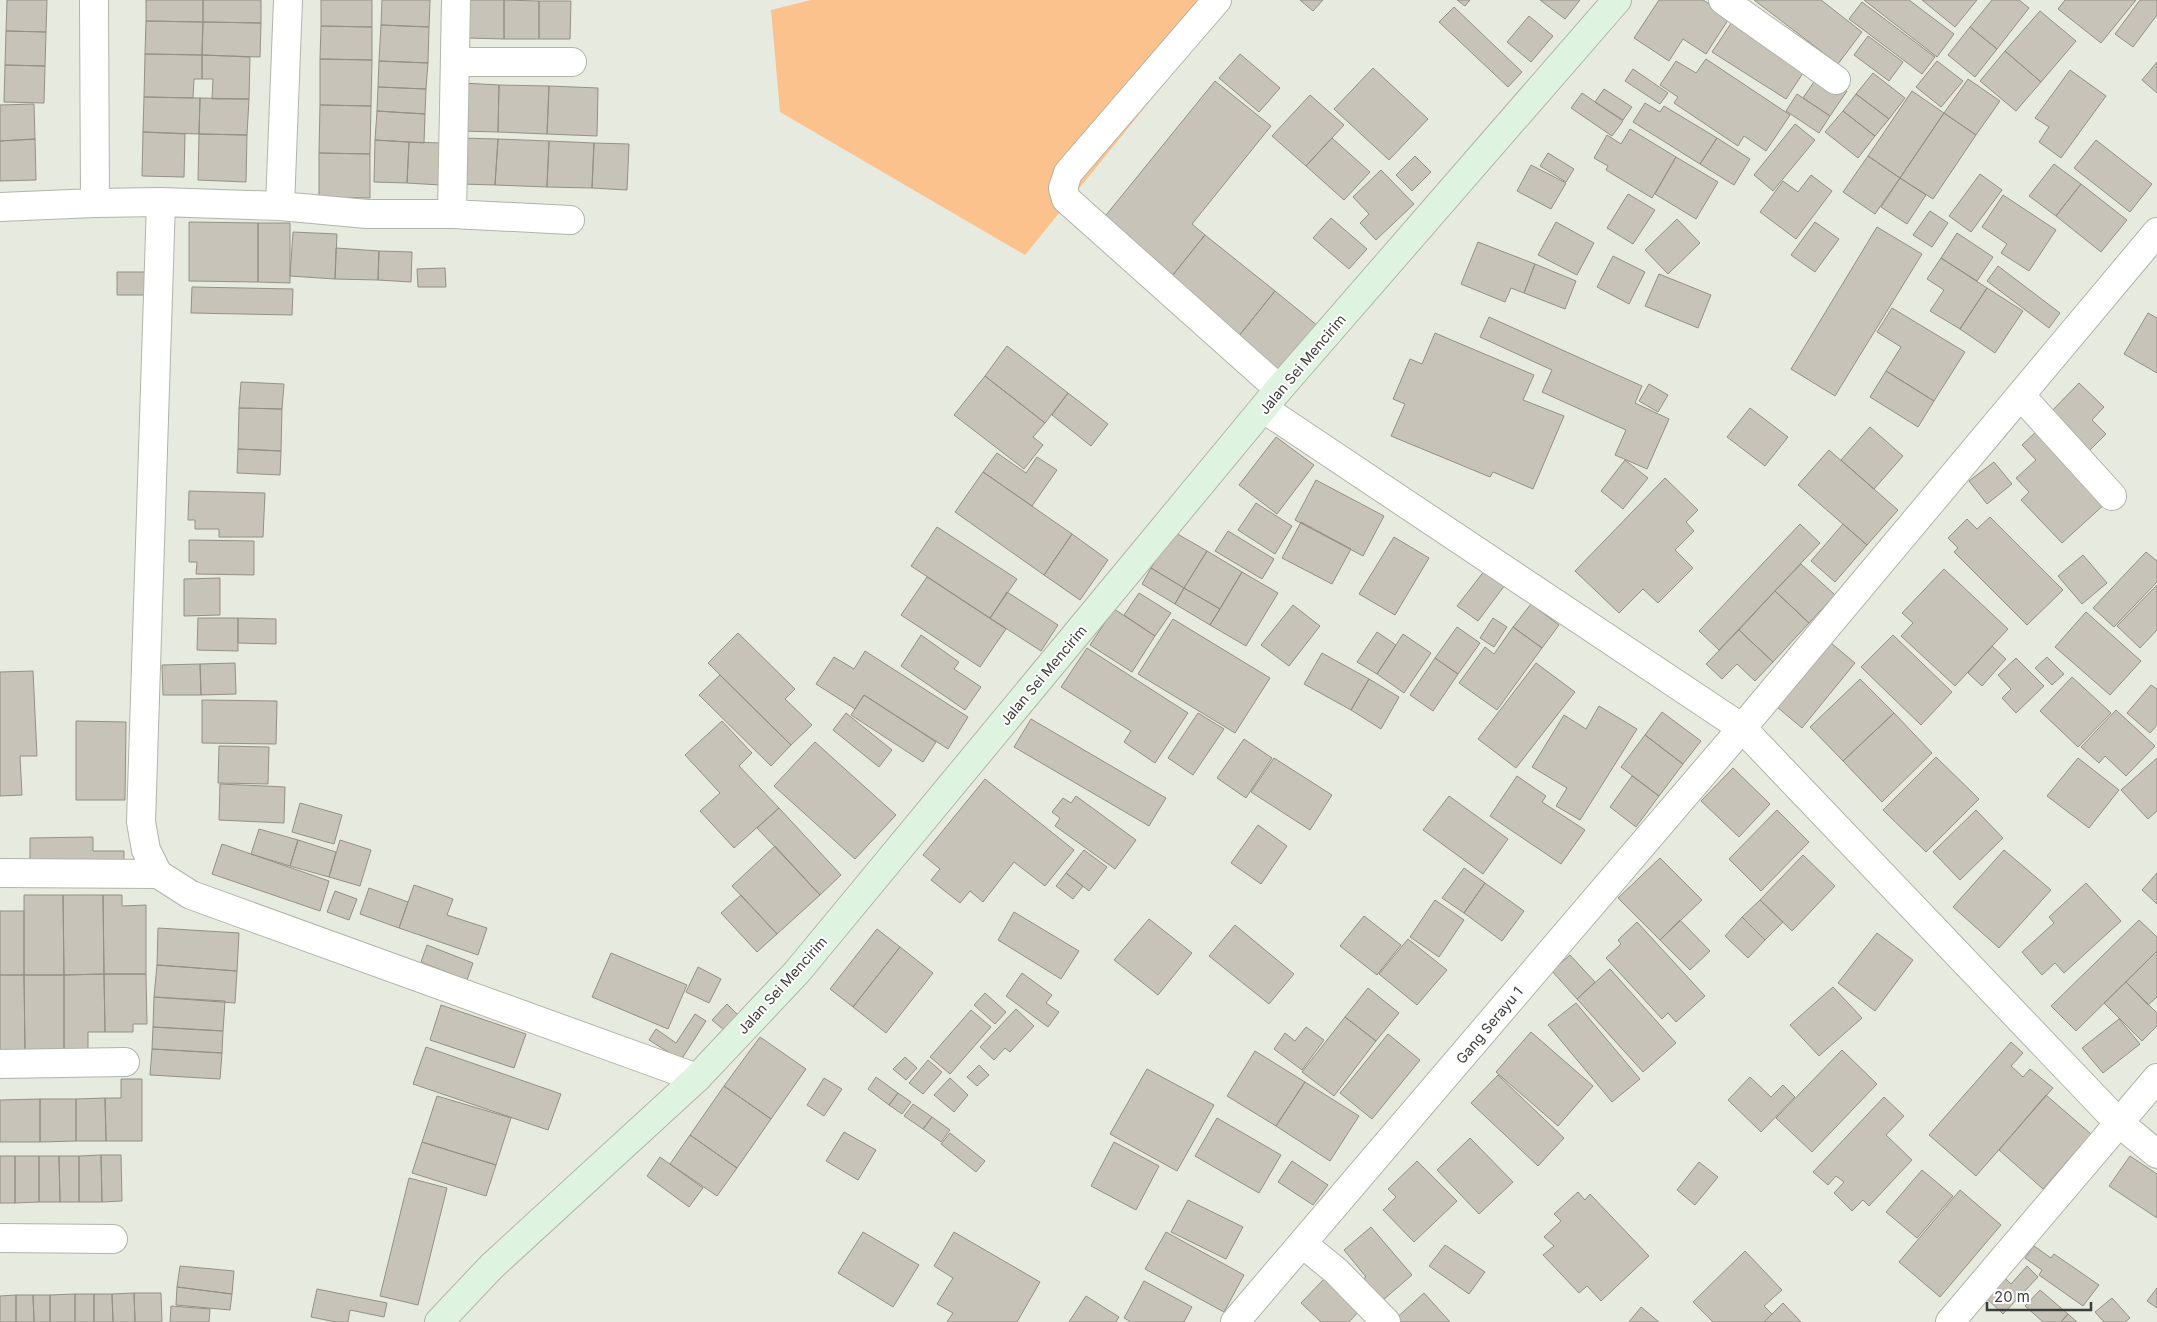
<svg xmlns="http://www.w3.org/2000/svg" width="2157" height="1322" font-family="Inter,sans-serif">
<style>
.green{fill:#fbc28e}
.building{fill:#c7c3b8;stroke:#949086}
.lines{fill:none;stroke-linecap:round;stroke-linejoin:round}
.street-casing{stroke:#b1b4a9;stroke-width:30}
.secondary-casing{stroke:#b1b4a9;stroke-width:30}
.street{stroke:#fff;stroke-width:28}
.secondary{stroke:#dff4e0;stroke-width:28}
.labels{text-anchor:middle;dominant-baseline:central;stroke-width:4;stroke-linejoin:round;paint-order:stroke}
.street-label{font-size:14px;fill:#3b3d38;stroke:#fff}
</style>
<rect width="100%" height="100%" fill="#e7eade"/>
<path class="green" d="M811,0h421l-207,255 -245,-143 -9,-102z"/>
<path class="building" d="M7,0h40l-1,32 -40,-1z
M146,0h57v22l-57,-1z
M203,0h58v23l-58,-1z
M321,0h51v27l-51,-1z
M382,0h48l-1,27 -48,-2z
M469,0h35v39l-35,-1z
M504,0l35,1v38h-35z
M1300,0h23l-10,11z
M1457,0h13l-5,6z
M1540,0h40l-15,19z
M1659,0h44l27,17 -24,37 -23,-15 -14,22 -35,-23z
M1754,0h67l41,32 -24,32z
M1864,0h45l45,34 -17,23z
M1922,0h55l-22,27z
M1992,0h27l10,8 -32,41 -27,-22z
M2065,0h71l-35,43 -43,-34z
M2140,0h17v15l-24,32 -18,-13z
M539,1h32l-1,38h-31z
M1862,2l73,55 -13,17 -73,-55z
M1454,7l68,65 -14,15 -69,-65z
M2040,11l36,30 -35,41 -36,-31z
M1529,16l24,20 -22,26 -24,-20z
M1734,19l73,48 -21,32 -74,-47z
M146,21l57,1 -1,33 -57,-1z
M203,22l58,1 -1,34 -58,-2z
M381,25l48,2 -1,36 -49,-2z
M321,26l51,1v33l-52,-1z
M1970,27l27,22 -22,28 -27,-22z
M6,31l40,1 -1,34 -40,-1z
M1868,36l35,26 -14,19 -35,-26z
M2005,51l36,31 -25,29 -36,-30z
M145,54l57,1v24h-8l-1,19 -49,-1z
M1240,54l40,34 -21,24 -40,-34z
M202,55l48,2 -1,42h-37l1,-20h-11z
M320,59l52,1 -1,46 -51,-1z
M1706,59l84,56 -24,36 -22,-15 -6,10 -64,-43 4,-6 -18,-12 16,-24 20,12z
M379,61l49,2 -2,26 -48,-2z
M1937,61l26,20 -22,26 -25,-20z
M2157,62v31l-15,-13z
M5,65l40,1 -1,37 -40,-1z
M1373,68l55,51 -39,41 -55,-51z
M1633,69l35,24 -8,11 -35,-23z
M2070,70l36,26 -45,62 -22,-16 10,-15 -14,-9z
M1820,73l27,18 -17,25 -27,-18z
M1873,73l32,25 -16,21 -33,-25z
M1968,79l32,22 -24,34 -32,-22z
M1215,81l56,45 -79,98 13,11 -37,46 -70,-56z
M463,83l36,2 -1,47 -37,-1z
M499,85l50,1 -2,48 -49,-2z
M549,86l49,2 -1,48 -50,-2z
M378,87l48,2 -1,25 -48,-3z
M1604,89l28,18 -9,13 -28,-18z
M1912,91l32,22 -44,65 -32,-22z
M1582,93l41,28 -11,15 -41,-28z
M1797,94l33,22 -11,17 -33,-22z
M1856,94l33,25 -14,17 -32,-25z
M1310,95l34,30 -38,41 -34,-30z
M144,97l56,1 -1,36 -56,-2z
M200,98l49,1 -2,36 -48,-1z
M1645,103l15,9 4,-6 53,32 -17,26 -67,-42z
M34,104l1,35 -35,2v-36z
M320,105l51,1 -1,48 -51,-1z
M377,111l48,3 -1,29 -49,-3z
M1843,111l32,25 -17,22 -33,-26z
M1944,113l32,22 -43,64 -33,-21z
M1795,124l20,16 -42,51 -19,-16z
M1630,129l46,28 -24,41 -46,-28 2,-4 -14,-8 13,-23 14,9z
M143,132l42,2 -1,43 -42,-1z
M199,134l48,1 -1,47 -48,-2z
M461,138l37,1 -3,46 -35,-1z
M1332,138l38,34 -26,28 -38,-34z
M1717,138l33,21 -16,26 -34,-21z
M35,139l1,41 -36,1v-40z
M498,139l51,2 -2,46 -52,-2z
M375,140l34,2 -2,41 -33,-1z
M2096,140l56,44 -22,28 -56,-44z
M549,141l45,2 -2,45 -45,-1z
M409,142l33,1 -2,42 -33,-2z
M594,143l35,1 -2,46 -35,-2z
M319,153l51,1v44l-51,-1z
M1548,153l26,16 -8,13 -26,-16z
M1415,156l16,16 -19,19 -16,-16z
M1868,156l32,22 -25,36 -32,-22z
M1676,157l42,25 -22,37 -41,-25z
M2054,164l27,20 -25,32 -27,-20z
M1531,165l35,18 -15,26 -34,-18z
M1381,170l33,34 -38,36 -16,-17 9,-9 -16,-17z
M1980,174l22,16 -31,42 -22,-16z
M1811,175l21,16 -36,48 -36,-27 23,-31 15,11z
M1900,178l26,17 -19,29 -26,-17z
M2081,184l46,36 -26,32 -45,-36z
M1628,194l27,16 -22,34 -26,-16z
M2003,195l53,35 -27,41 -28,-18 6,-9 -25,-17z
M1930,211l18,12 -16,24 -19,-12z
M1331,218l36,31 -18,20 -36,-31z
M1677,219l23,24 -32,31 -23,-24z
M189,222l69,1v59l-69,-1z
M1556,222l38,21 -17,32 -39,-20z
M1815,222l24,17 -24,33 -24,-17z
M258,223h32v60l-32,-1z
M1877,227l45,27 -87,142 -44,-27z
M293,232l44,2 -2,45 -45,-3z
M1957,233l36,24 -16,24 -36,-23z
M1205,235l70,56 -37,46 -70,-56z
M1478,242l57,22 -11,29 -13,-5 -6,14 -44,-18z
M336,248l43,3 -1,29 -43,-1z
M379,251l33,1 -1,30 -33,-2z
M1613,256l32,16 -16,32 -32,-17z
M1941,258l46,30 -27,41 -30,-18 14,-21 -17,-11z
M1535,264l41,17 -11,28 -41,-16z
M1998,266l62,47 -11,15 -62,-47z
M445,268l1,19h-28l-1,-18z
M117,272h28v23h-28z
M1659,274l52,21 -13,33 -53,-22z
M192,287l101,2 -1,26 -101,-2z
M1987,288l36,23 -28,42 -35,-24z
M1275,291l43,35 -37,46 -43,-35z
M1892,308l73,44 -31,49 -48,-30 15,-24 -24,-15z
M2148,313l9,5v55l-33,-19z
M1489,317l153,69 -7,17 34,16 -22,50 -32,-14 11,-25 -84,-38 10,-22 -72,-33z
M1435,333l99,42 -11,25 41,16 -31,73 -40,-17 -3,5 -99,-41 14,-32 -12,-5 17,-40 12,5z
M1007,346l61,47 -23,30 -60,-47z
M1886,371l48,30 -16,26 -48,-30z
M985,376l60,47 -12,14 10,8 -19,24 -70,-54z
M241,382l43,2 -2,25 -43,-1z
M2079,383l25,24 -12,13 14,14 -20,20 -39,-38z
M1649,384l19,11 -10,17 -19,-11z
M1068,393l40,31 -17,22 -39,-31z
M239,408l43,1 -1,42 -43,-2z
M1750,408l38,29 -23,29 -38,-29z
M1870,427l33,29 -29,33 -33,-29z
M2039,429l68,73 -45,41 -41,-43 8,-8 -13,-14 20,-18 -14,-15z
M1276,437l38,28 -37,49 -38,-29z
M238,449l43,2 -1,24 -43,-2z
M1829,450l69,60 -31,35 -69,-60z
M997,453l29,20 11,-16 20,13 -25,36 -49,-34z
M1625,460l23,18 -25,31 -22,-18z
M1994,462l18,22 -25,20 -18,-23z
M983,472l89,62 -28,41 -89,-63z
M1665,478l33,32 -12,12 8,9 -19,19 18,18 -35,35 -15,-14 -24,24 -44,-42z
M1316,480l68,36 -21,40 -68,-36z
M189,491l76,2 -2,44h-44v-8h-24v-9h-7z
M1256,503l36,23 -17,28 -37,-24z
M1990,517l73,73 -36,35 -73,-73 4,-4 -10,-10 19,-19 10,10z
M1301,522l50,27 -19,35 -50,-26z
M1800,524l20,19 -101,107 -20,-19z
M1843,524l24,21 -32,37 -24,-21z
M937,527l80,52 -27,39 -79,-52z
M1228,531l46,28 -12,20 -47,-28z
M1174,532l33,19 -23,37 -33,-20z
M1072,534l36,26 -28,40 -36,-25z
M1394,537l35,21 -34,57 -36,-21z
M189,540l65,1v34l-58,-1 1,-12h-8z
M1207,551l35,21 -22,37 -36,-21z
M2146,552l11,9v21l-43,45 -21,-19z
M2083,555l24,28 -25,21 -24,-28z
M1801,564l34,31 -26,28 -34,-32z
M1151,568l33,20 -9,16 -33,-20z
M1944,569l64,60 -53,57 -54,-50 12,-13 -11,-10z
M1485,570l20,15 -27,36 -21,-15z
M1242,572l36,21 -32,53 -36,-21z
M927,577l79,52 -26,38 -79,-52z
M220,578v37l-36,1v-37z
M2157,585v45l-17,18 -23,-22z
M1184,588l36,21 -10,16 -35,-21z
M1775,591l34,32 -36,39 -34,-32z
M1007,592l51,33 -17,26 -51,-33z
M1139,593l32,20 -16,23 -31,-21z
M1531,604l28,21 -17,23 -29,-21z
M1293,605l27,21 -31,40 -28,-21z
M1114,609l41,27 -23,36 -42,-27z
M2086,612l55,49 -31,34 -55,-48z
M198,618h40v33l-41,-1z
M238,618l38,1v25l-38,-1z
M1493,618l14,9 -13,20 -14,-9z
M1173,619l97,59 -35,55 -97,-59z
M1457,627l23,16 -22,31 -23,-16z
M1513,627l29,21 -45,62 -38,-27 26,-36 9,7z
M1739,630l34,32 -18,19 -18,-17 -15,15 -16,-15z
M1377,632l19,13 -19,29 -20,-12z
M738,633l57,56 -10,10 27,26 -21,20 -83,-82z
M1403,634l28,19 -27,40 -27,-19z
M921,635l38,27 -5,7 27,18 -16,23 -64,-44z
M1893,635l59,57 -31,33 -60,-58z
M1831,643l24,20 -53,65 -25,-21z
M1992,646l14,13 -24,27 -14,-13z
M1087,648l101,65 -33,50 -31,-21 7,-11 -70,-44z
M865,651l103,66 -20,32 -84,-54 -9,14 -39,-25 18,-27 20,12z
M1322,653l47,26 -18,31 -47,-26z
M2047,657l17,17 -12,11 -17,-17z
M1435,658l23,16 -25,37 -23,-16z
M2016,658l28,28 -28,27 -14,-15 9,-9 -13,-14z
M235,663l1,31 -35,1 -1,-31z
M1536,663l39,29 -59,76 -38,-29z
M200,664l1,31h-38l-1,-30z
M33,671l4,85h-17l2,39 -22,1v-124z
M720,675l71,70 -20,21 -72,-71z
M2072,677l39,36 -33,34 -38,-36z
M1369,679l30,18 -18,32 -30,-19z
M1860,679l34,34 -51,48 -33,-34z
M2151,685l6,4v36l-7,8 -23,-20z
M864,695l72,47 -13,20 -72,-47z
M202,700l75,1 -1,43 -74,-1z
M1599,706l38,23 -57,91 -24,-14 11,-18 -35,-21 32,-52 22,14z
M2116,710l39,36 -29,30 -21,-20 -6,7 -18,-16z
M1662,712l39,29 -18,23 -38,-29z
M846,713l46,37 -13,17 -46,-37z
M1198,713l26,16 -31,46 -25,-17z
M1894,713l38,40 -50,49 -39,-41z
M1031,719l135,79 -17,28 -135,-79z
M76,721l50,1 -1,78h-49z
M722,721l30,32 -13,13 40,42 -45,40 -34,-37 20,-18 -35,-38z
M1645,735l38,29 -24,32 -38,-29z
M1244,739l28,19 -26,40 -29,-20z
M815,742l81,73 -41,44 -81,-73z
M219,746l50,1 -1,37 -50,-1z
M1936,757l43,42 -53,53 -43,-42z
M1274,758l58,37 -22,35 -59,-38z
M2078,758l41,32 -30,38 -42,-32z
M2157,758v53l-9,8 -27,-29z
M1733,768l37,36 -31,33 -38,-36z
M1517,776l29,20 -4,6 43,28 -24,34 -71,-48z
M1632,776l27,20 -23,31 -26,-20z
M985,779l89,71 -29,36 -31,-24 -31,40 -13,-11 -10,12 -29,-23 9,-11 -17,-14z
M220,784l65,3 -1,36 -65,-3z
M1076,796l60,44 -21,29 -60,-43 5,-8 -8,-6 11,-14 8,5z
M1449,796l59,43 -25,35 -60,-44z
M300,803l42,12 -8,29 -42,-12z
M779,808l62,67 -21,20 -63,-67z
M1777,810l32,32 -48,49 -32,-32z
M1976,810l27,28 -43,42 -27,-28z
M1258,825l29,21 -26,38 -30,-21z
M259,829l39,11 -8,26 -39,-12z
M93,837v14h31v9l-94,1v-23z
M298,840l38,12 -7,25 -39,-11z
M340,840l31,10 -11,36 -31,-9z
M222,844l107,37 -9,30 -108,-37z
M775,846l45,49 -43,39 -45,-48z
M1084,850l23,17 -18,24 -23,-18z
M2004,850l47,40 -52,58 -46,-41z
M1803,855l32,31 -43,45 -32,-31z
M1660,858l42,42 -42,40 -42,-42z
M1464,868l21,15 -21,30 -22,-15z
M1066,873l17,13 -10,13 -17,-13z
M2157,873v31l-15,-14z
M1485,883l39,28 -22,30 -38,-28z
M2086,883l35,38 -57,52 -9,-10 -13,12 -20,-23 32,-29 -5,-6z
M414,885l39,14 -6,16 40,13 -9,27 -79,-27z
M369,888l39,14 -9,26 -39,-14z
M335,891l22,8 -8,21 -22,-8z
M24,895h39l1,80h-40z
M63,895h40l1,79 -40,1z
M103,895h19v11l24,-1v69h-42z
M741,895l36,39 -20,18 -36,-39z
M1435,900l29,20 -25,37 -29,-20z
M1760,900l23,22 -18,18 -23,-23z
M0,911h24v64h-24z
M1014,912l65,39 -18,28 -63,-39z
M1364,916l37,29 -24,30 -37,-29z
M1742,917l23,23 -17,18 -23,-22z
M1149,919l43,34 -34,42 -44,-35z
M1680,920l30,31 -20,19 -30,-30z
M2139,920l18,17v14l-81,80 -25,-25z
M1637,922l68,74 -29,26 -8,-9 -6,6 -56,-61 15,-14 -3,-4z
M1235,925l59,49 -25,30 -60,-48z
M158,928l81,5 -2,38 -80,-6z
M877,929l23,18 -47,60 -23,-18z
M1877,933l36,27 -38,51 -37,-28z
M1408,939l39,31 -30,35 -38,-31z
M427,945l46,18 -6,17 -46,-18z
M900,947l33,26 -47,60 -33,-26z
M2157,951v46l-9,8 -22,-23z
M611,953l76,32 -19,44 -76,-32z
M1570,955l25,27 -18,17 -25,-28z
M157,965l80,6 -2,32 -81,-6z
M698,967l23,12 -12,24 -23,-11z
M1610,969l66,74 -33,29 -66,-73z
M1022,973l30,22 -6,8 13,9 -11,15 -42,-31z
M104,974h42l1,50h-14v8h-28z
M104,974l1,58h-17v20h-24v-77z
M0,975h24l1,78h-25z
M24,975h40v77l-39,1z
M2126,982l31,31v13l-15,15 -38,-38z
M1833,987l29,31 -43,38 -29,-31z
M1368,988l31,25 -23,28 -31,-24z
M985,993l21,19 -11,12 -21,-19z
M154,997l71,4 -2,30 -70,-4z
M1576,1003l64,76 -28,23 -64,-77z
M727,1004l11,11 -14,15 -12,-10z
M441,1005l85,29 -12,34 -84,-28z
M1016,1009l18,17 -24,26 -5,-4 -11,12 -14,-13z
M971,1010l20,17 -41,47 -20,-17z
M695,1014l11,7 -25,39 -32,-20 7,-11 20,14z
M1345,1017l31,24 -42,55 -32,-24z
M2119,1019l21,25 -37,29 -21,-25z
M153,1027l70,4 -1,22 -70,-4z
M1306,1027l18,13 -22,30 -28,-21 11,-16 10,8z
M1531,1032l62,54 -35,40 -62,-54z
M1388,1034l32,26 -48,59 -32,-26z
M760,1037l46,32 -35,50 -47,-33z
M2011,1042l12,11 -12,13 12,11 7,-8 23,19 -77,88 -47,-41z
M426,1047l135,47 -13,36 -135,-46z
M152,1049l70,4 -2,26 -70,-4z
M1842,1050l35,34 -65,68 -36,-34z
M1255,1051l50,31 -29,44 -49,-30z
M905,1057l12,11 -11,12 -13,-11z
M928,1060l14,12 -19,22 -14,-11z
M979,1065l10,10 -12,11 -10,-9z
M1147,1069l67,36 -37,66 -67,-37z
M1498,1075l66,63 -26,28 -67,-63z
M876,1077l22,16 -9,12 -21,-16z
M1750,1077l21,20 12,-12 12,12 -34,35 -33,-32z
M824,1078l18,11 -18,27 -17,-11z
M950,1078l18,17 -14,17 -20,-17z
M121,1079h21v62h-36l-1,-43h16z
M1305,1082l54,34 -29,45 -54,-35z
M724,1086l47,33 -34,49 -47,-33z
M898,1093l13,9 -9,12 -13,-9z
M2046,1095l45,39 -48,55 -44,-39z
M437,1096l74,22 -15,47 -74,-23z
M1884,1097l20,19 -18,19 26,25 -43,46 -6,-6 -11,11 -18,-18 10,-11 -8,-6 -8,9 -15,-13z
M105,1098l1,43h-30v-42z
M40,1099v43h-40v-42z
M40,1099h36v42l-36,1z
M913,1104l19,13 -9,12 -19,-13z
M932,1117l18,13 -9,12 -18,-13z
M1217,1118l64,37 -22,38 -64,-37z
M844,1132l32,18 -18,30 -32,-19z
M950,1133l35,28 -9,11 -35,-28z
M690,1135l47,33 -20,28 -47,-32z
M1470,1138l43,44 -34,32 -42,-44z
M422,1142l74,23 -10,31 -74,-23z
M1114,1142l45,24 -23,44 -45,-24z
M101,1155h20l1,46 -20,1z
M101,1155l1,47h-23v-46z
M0,1156h15v47h-15z
M15,1156h24v46l-24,1z
M39,1156h20l1,46h-21z
M59,1156h20v46h-19z
M2130,1156l27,18v44l-48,-32z
M660,1157l43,31 -14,19 -42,-31z
M1292,1161l36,24 -15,20 -35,-23z
M1417,1161l40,40 -43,41 -31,-32 13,-13 -8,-8z
M1699,1162l19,15 -23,28 -18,-15z
M1922,1170l31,26 -36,42 -31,-26z
M409,1178l38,10 -29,117 -38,-9z
M1960,1190l41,35 -61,72 -41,-35z
M1578,1192l7,8 5,-6 59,62 -48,45 -14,-15 -8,7 -36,-38 11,-9 -10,-9 17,-16 -7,-7z
M1188,1200l55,27 -17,32 -55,-27z
M1371,1227l41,48 -37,32 -19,-22 10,-8 -22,-27z
M863,1232l56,33 -26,42 -55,-34z
M954,1232l86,50 -23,40h-70l6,-9 -16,-9 16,-26 -19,-12z
M1166,1232l78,43 -20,37 -79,-43z
M1445,1245l40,27 -16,22 -40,-28z
M2034,1246l17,12 3,-4 45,31 -16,21 -44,-31 3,-5 -17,-12z
M1745,1251l37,39 -18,16 8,8 -8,8h-51l-20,-20z
M180,1266l54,5 -2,23 -55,-7z
M2027,1266l11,11 -35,37 -20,-19 19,-20 9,9z
M1325,1278l35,32 -11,12h-28l-20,-19z
M1144,1281l48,26 -8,15h-53l-7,-4z
M177,1287l55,7 -2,16 -54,-5z
M2157,1288v20l-10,-7z
M317,1289l70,14 -3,14 -34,-7 -2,12h-12l-25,-5z
M2040,1290l28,24 -7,8h-18l-18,-16z
M134,1293h27l1,29h-27z
M134,1293l1,29h-22l-1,-28z
M1424,1293l26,29h-58z
M75,1294h19v28h-19z
M75,1294v28h-25v-27z
M94,1294h18l1,28h-19z
M16,1295h17l1,27h-18z
M16,1295v27h-16v-26z
M33,1295h17v27h-16z
M1086,1296l33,21 -3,5h-47z
M2112,1298l18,20 -5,4h-21l-9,-10z
M1783,1303l18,19h-37z
M171,1306l39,3 -1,13h-39z
M1641,1307l18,15h-30z
M2068,1314l9,8h-16z"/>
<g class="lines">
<g class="street-casing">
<path id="street" d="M94,0l1,203 66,-1 -20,620 5,28 12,24
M1217,0l-149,173 -5,15 3,11 213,190
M1723,0l113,80
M455,62h117
M161,202l119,4 87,8h85l118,6
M280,206l8,-206
M0,207l95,-4
M452,214l4,-214
M2021,396l91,100
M1264,409l478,319 376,394 39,32
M0,873l158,1 33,21 506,183
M0,1064l125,-2
M0,1238l113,1
M1303,1244l33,27 50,51
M1235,1322l507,-594 415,-496
M1950,1322l207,-244"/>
</g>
<g class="secondary-casing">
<path id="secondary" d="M439,1322l53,-56 205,-188 100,-106 482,-583 338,-389"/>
</g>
<use href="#street" class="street"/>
<use href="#secondary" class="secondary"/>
</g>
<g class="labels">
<g class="street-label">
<text transform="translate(1302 364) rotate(-50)">Jalan Sei Mencirim</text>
<text transform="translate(1043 675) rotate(-50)">Jalan Sei Mencirim</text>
<text transform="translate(782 985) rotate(-48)">Jalan Sei Mencirim</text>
<text transform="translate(1489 1025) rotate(-50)">Gang Serayu 1</text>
</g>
</g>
<path d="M1987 1302v8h104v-8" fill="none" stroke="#3b3d38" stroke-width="2.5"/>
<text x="1994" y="1302" font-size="15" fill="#3b3d38" stroke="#ffffff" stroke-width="4" paint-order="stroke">20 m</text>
</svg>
